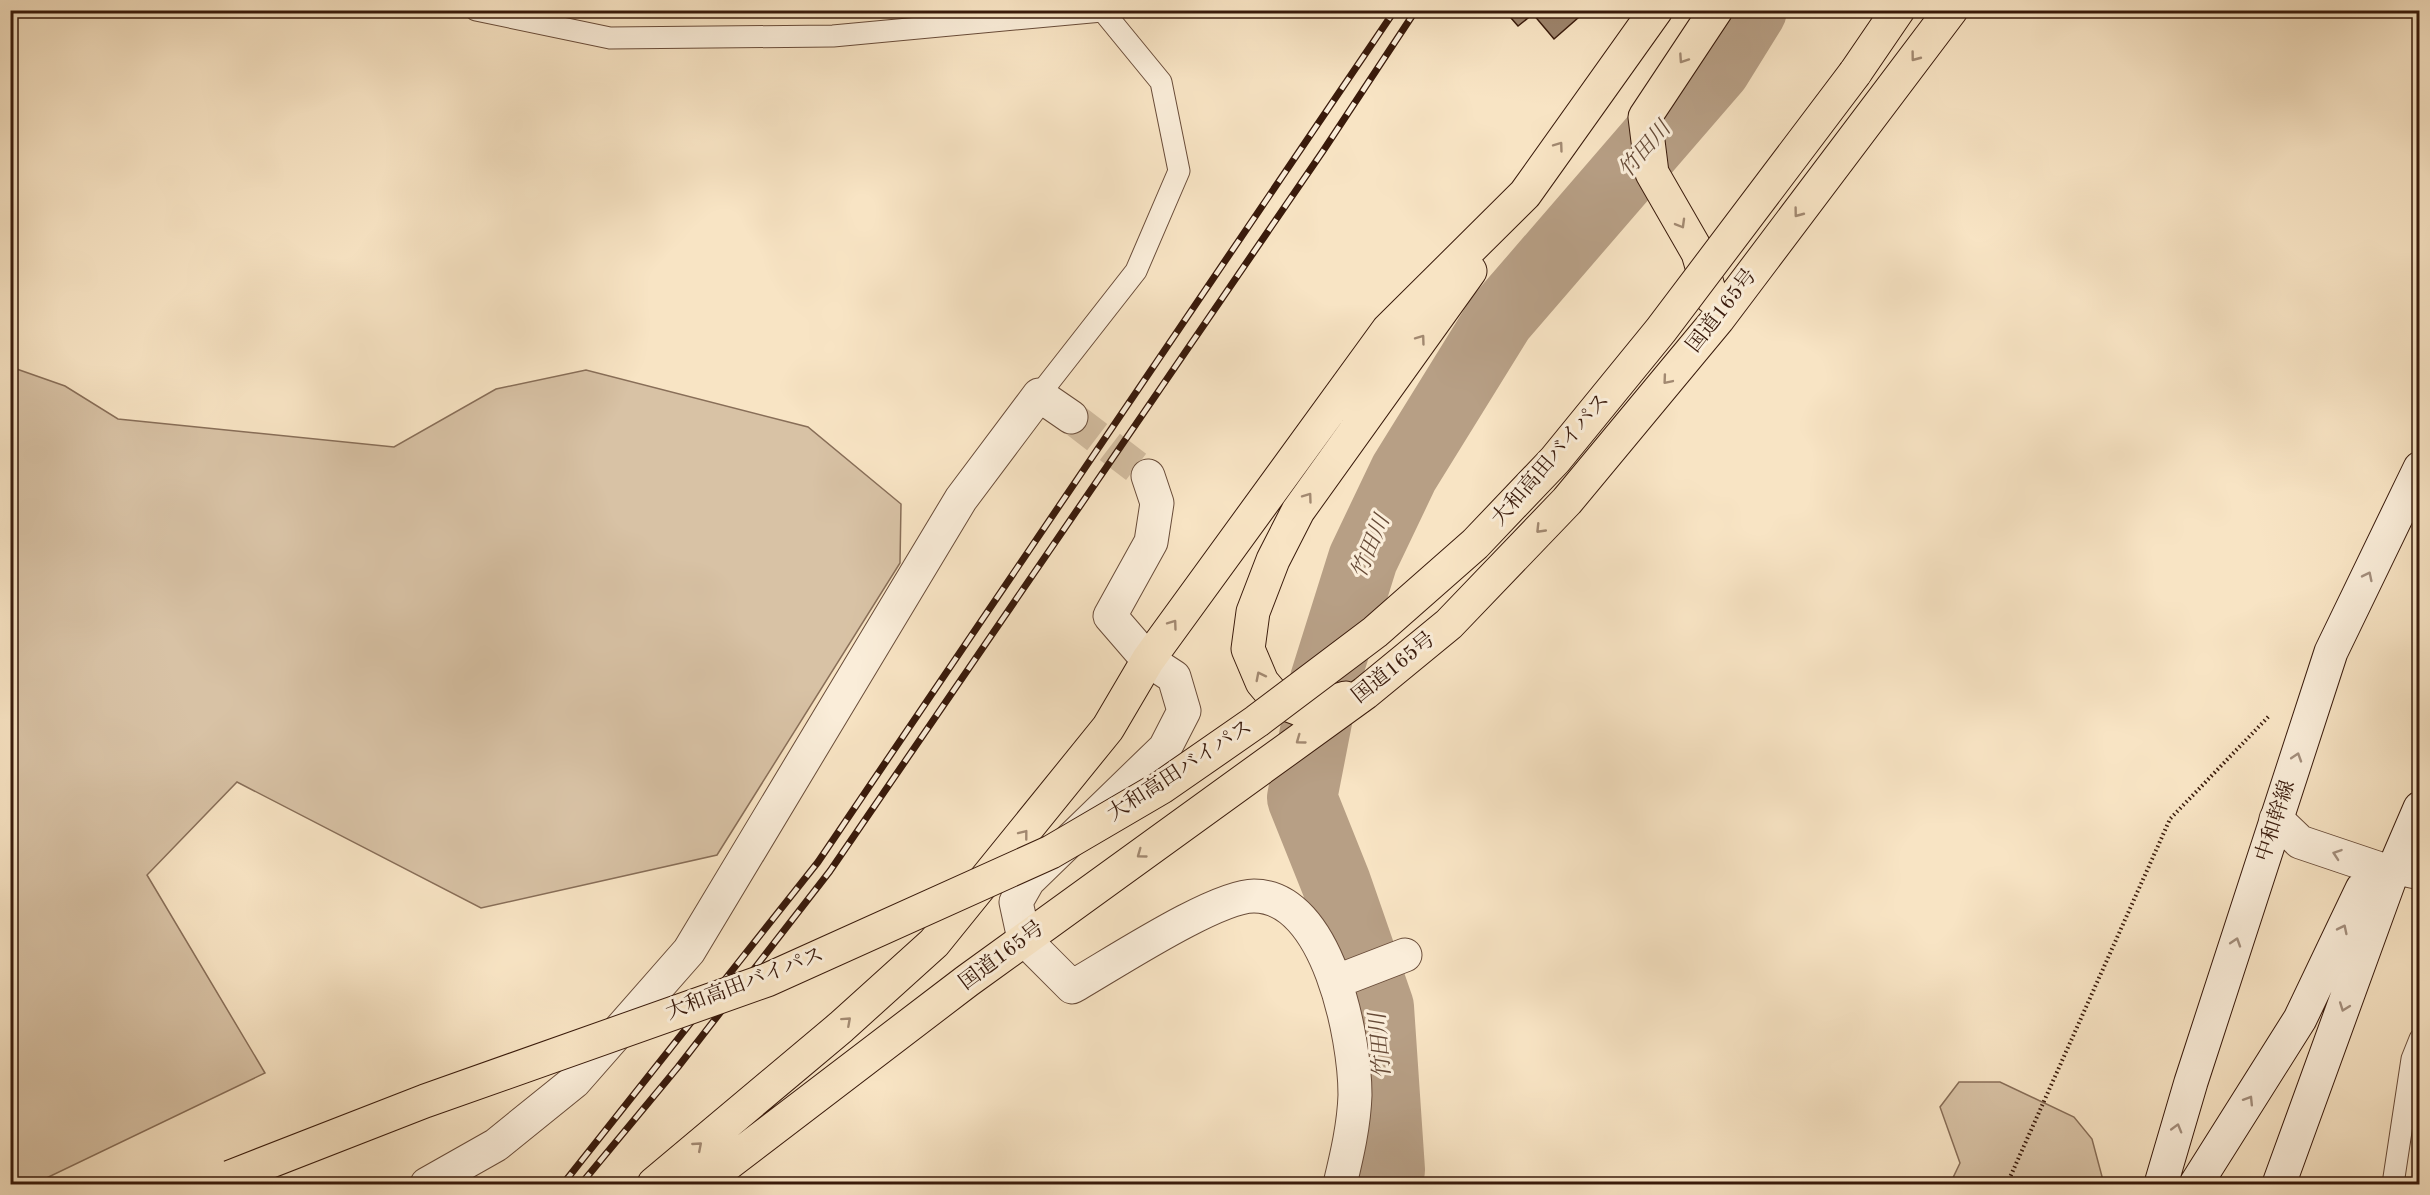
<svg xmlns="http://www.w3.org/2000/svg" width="2430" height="1195" font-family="'Old Standard TT','Noto Serif JP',serif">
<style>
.green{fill:#d8c2a5;stroke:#886e58;stroke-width:1.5}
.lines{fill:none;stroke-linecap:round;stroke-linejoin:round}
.river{stroke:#b79f85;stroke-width:70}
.building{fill:#9c836b;stroke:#391a0b;stroke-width:1.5}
.street-tunnel{stroke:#d2bc9f;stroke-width:33;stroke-dasharray:33 16;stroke-linecap:butt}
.lane-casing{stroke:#694c39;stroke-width:23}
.street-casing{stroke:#694c39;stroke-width:35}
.secondary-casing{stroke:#391a0b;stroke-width:35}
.highway-casing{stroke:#391a0b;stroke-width:35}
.path{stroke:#391a0b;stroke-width:4;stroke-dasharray:1.5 3;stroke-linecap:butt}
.lane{stroke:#faedd9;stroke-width:21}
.street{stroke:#faedd9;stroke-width:33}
.secondary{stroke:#faedd9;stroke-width:33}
.highway{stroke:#f8e4c4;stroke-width:33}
.rail-casing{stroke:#391a0b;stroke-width:7}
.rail{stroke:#faedd9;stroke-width:4.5;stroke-dasharray:14;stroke-linecap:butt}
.highway-bridge-casing{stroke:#391a0b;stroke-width:35;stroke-linecap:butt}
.highway-bridge{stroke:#f8e4c4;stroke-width:33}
.oneway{stroke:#a28971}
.oneway2{stroke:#a38e7c}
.labels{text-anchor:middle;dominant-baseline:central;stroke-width:6;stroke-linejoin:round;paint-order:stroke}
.street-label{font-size:21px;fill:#391a0b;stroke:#faedd9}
.water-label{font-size:22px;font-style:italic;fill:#654936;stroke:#faedd9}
</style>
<rect width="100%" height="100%" fill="#f8e4c4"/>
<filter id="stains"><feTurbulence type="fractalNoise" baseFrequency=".00333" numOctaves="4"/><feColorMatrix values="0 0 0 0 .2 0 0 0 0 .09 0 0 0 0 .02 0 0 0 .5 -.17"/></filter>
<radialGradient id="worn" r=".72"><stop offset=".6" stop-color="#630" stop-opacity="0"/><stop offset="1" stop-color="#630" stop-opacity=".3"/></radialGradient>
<path class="green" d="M11,367l54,19 53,33 276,28 102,-58 90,-19 222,57 93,77 -1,59 -183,292 -236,53 -244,-126 -90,93 118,198 -231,111h-23z
M1959,1082h41l74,35 18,22 12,45h-154l10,-21 -20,-56z"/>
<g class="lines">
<path class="river" d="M1386,1184l4,-14 -11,-163 -43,-124 -34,-85 23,-118 38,-121 41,-86 96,-155 216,-250 36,-58"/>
</g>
<path class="building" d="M1504,10h83l-33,29 -21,-25 -15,12z"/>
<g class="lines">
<path class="street-tunnel" d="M1071,417l77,59"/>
<g class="lane-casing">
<path id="lane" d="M476,10l134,28 223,-2 269,-25
M1039,395l97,-124 43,-100 -18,-89 -59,-72
M2392,873l28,6
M2393,1184l19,-125 8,-20"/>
</g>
<g class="street-casing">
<path id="street" d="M1148,476l9,27 -6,39 -41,74 38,44 26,17 10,34 -19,37 -137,133 -12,21 8,37 48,48c39,-22 143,-91 182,-91 74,0 101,142 101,199 -1,30 -8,60 -15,89
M2276,819l24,23 92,31
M1335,982l70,-27
M427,1184l69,-39 78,-63 115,-131 272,-452 78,-104 32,22"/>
</g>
<g class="secondary-casing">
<path id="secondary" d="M2161,1184l30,-102 140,-430 89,-184
M2196,1184l104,-165 62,-130 30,-16
M2279,1184l113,-311 28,-65"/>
</g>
<g class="highway-casing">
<path id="highway" d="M1855,73l43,-63
M1711,297l-13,-44 -46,-80 -7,-56 71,-107
M1346,698l-44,12 -24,-9 -16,-19 -14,-33 5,-37 20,-52 25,-49 172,-240
M654,1184l187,-157 93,-84 174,-215 40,-68 240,-330 137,-136 131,-184
M701,1184l266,-203 398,-288 84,-69 118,-123 151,-182 233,-309"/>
</g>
<path class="path" d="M2007,1184l163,-365 100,-104"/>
<use href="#lane" class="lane"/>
<use href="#street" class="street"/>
<use href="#secondary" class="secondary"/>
<use href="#highway" class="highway"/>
<g class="rail-casing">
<path id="rail" d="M563,1184l255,-322 577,-852
M581,1184l97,-117 152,-196 493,-720 93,-141"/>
</g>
<use href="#rail" class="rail"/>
<g class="highway-bridge-casing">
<path id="highway-bridge" d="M230,1177l195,-76 342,-121 284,-128 111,-65 95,-66 118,-89 100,-88 80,-84 106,-130 194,-257"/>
</g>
<use href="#highway-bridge" class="highway-bridge"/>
</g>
<defs><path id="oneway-chevron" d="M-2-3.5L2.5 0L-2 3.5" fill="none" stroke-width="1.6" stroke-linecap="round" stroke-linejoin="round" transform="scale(1.5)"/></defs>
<g class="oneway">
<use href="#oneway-chevron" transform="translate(1915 57) rotate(127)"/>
<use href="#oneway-chevron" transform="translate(1683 59) rotate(124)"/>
<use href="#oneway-chevron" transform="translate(1559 146) rotate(-54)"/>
<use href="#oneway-chevron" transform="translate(1798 213) rotate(127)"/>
<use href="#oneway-chevron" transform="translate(1681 224) rotate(60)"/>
<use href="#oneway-chevron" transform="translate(1421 339) rotate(-54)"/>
<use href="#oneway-chevron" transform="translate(1667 380) rotate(130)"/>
<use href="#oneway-chevron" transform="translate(1308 497) rotate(-54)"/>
<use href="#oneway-chevron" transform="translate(1540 529) rotate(134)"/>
<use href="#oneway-chevron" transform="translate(1173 624) rotate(-54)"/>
<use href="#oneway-chevron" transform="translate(1260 676) rotate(-117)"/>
<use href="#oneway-chevron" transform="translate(1300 740) rotate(144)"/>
<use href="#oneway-chevron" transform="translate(1024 834) rotate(-52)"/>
<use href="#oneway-chevron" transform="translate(1141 854) rotate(144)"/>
<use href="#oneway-chevron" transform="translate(847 1021) rotate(-42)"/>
<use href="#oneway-chevron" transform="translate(698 1146) rotate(-41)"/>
</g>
<g class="oneway2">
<use href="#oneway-chevron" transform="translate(2368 576) rotate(-64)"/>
<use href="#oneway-chevron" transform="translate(2297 757) rotate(-72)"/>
<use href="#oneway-chevron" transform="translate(2337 854) rotate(-161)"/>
<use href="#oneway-chevron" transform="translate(2343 929) rotate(-64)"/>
<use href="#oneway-chevron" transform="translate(2236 942) rotate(-72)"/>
<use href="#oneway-chevron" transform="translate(2344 1007) rotate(110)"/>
<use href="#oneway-chevron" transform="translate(2249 1100) rotate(-58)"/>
<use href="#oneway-chevron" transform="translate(2177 1128) rotate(-74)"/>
</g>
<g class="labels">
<g class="street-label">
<text transform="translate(1722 311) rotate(-52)">国道165号</text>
<text transform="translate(1551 460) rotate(-49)">大和高田バイパス</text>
<text transform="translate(1394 668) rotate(-39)">国道165号</text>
<text transform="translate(1180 771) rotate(-33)">大和高田バイパス</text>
<text transform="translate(2276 821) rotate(-72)">中和幹線</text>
<text transform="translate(1002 956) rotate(-37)">国道165号</text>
<text transform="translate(745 984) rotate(-21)">大和高田バイパス</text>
</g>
<g class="water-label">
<text transform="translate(1645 150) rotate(-49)">竹田川</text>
<text transform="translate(1371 547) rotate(-67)">竹田川</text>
<text transform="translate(1381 1046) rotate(-95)">竹田川</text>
</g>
</g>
<rect width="2430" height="1195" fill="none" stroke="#f8e4c4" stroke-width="36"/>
<rect x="12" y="12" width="2406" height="1171" fill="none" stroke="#391a0b" stroke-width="3"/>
<rect x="18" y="18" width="2394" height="1159" fill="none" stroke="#391a0b" stroke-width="1.5"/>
<rect width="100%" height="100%" filter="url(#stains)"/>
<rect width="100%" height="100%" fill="url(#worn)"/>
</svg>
